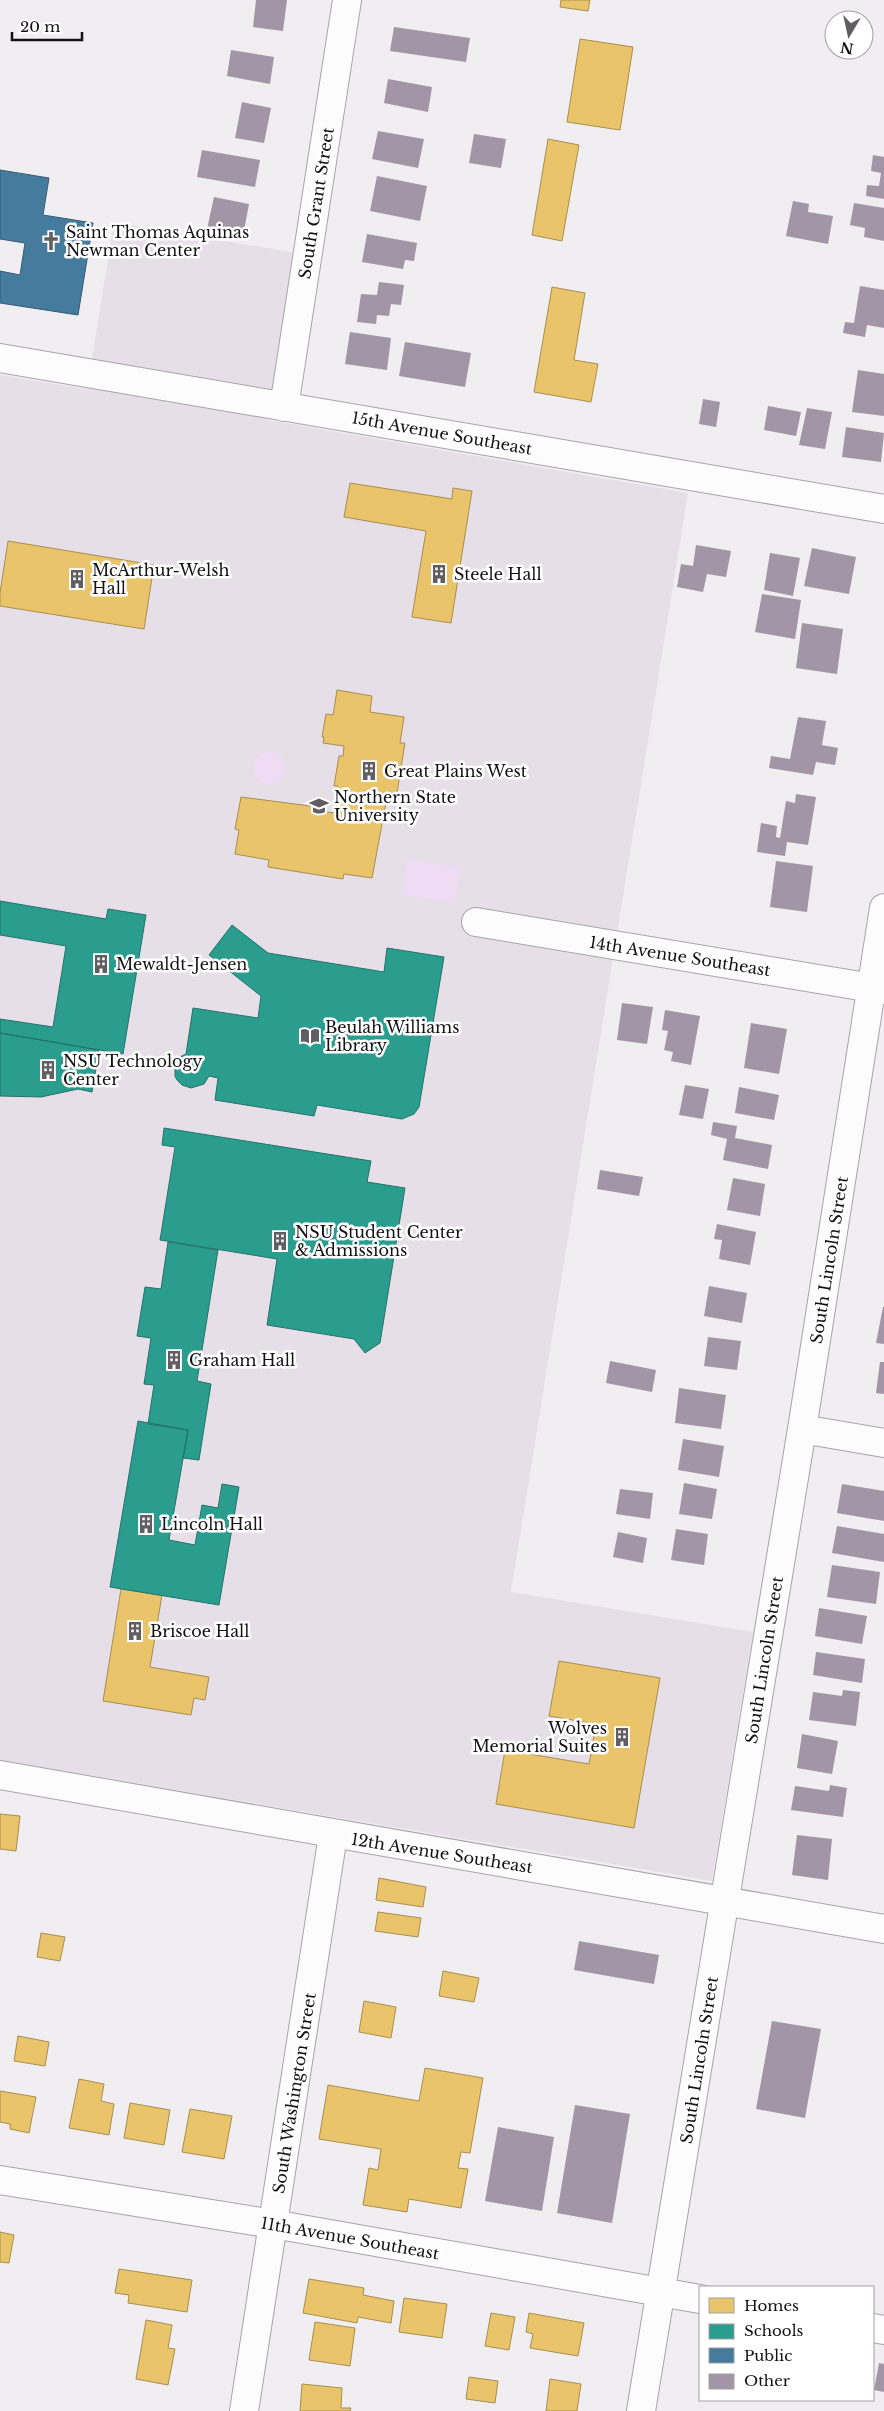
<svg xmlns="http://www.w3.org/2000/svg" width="884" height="2411" font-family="'Libre Baskerville',serif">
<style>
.built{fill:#e6dfe8}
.green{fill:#efdbf4}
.homes{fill:#e9c46a;stroke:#a98e50}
.schools{fill:#2a9d8f;stroke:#23736a}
.public{fill:#457b9d;stroke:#365b74}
.building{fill:#a295a6}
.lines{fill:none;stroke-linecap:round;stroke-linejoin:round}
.minor-casing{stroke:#a6a4a7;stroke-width:30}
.tertiary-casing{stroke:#a6a4a7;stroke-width:30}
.minor{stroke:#fdfcfd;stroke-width:28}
.tertiary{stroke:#fdfcfd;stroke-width:28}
.labels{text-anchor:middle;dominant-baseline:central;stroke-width:5;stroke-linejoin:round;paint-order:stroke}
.street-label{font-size:16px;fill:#131113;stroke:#fff}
.poi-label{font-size:16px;fill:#131113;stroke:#fff;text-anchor:start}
</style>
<rect width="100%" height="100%" fill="#f1eef2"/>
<path class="built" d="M114,222l182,31 -28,167 420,73 -177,1099 242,40 -41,249 -712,-121v-1385l87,14z"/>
<path class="green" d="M253 768a16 16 0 1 1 32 0a16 16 0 1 1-32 0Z
M407,859l53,9 -6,35 -52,-9z"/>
<path class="homes" d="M561,0h29l-2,11 -28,-4z
M580,39l53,8 -13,83 -53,-8z
M548,139l31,6 -17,96 -30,-6z
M552,287l33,6 -11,67 24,4 -7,38 -57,-10z
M350,483l102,16 1,-11 19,3 -21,132 -39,-6 14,-86 -82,-14z
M8,541l146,24 -10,64 -144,-23v-13z
M337,690l35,6 -2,16 34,5 -4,26h5l-8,50 -9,-1 -16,86 -28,-4 -1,5 -75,-12 1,-7 -34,-6 4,-24 -4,-1 6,-32 77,10v4l16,2 4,-27h-4l5,-30h4l1,-10 -21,-3 1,-6h-2l4,-23 7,1z
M121,1589l41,6 -12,72 59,10 -4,23 -11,-2 -3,17 -88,-14z
M559,1661l101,17 -26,150 -138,-24 9,-54 84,14 7,-40 -47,-8z
M0,1814l20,2 -4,35 -16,-2z
M379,1878l47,9 -3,20 -47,-7z
M378,1912l43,6 -3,19 -43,-6z
M41,1933l24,4 -5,24 -23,-4z
M443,1971l36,7 -5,24 -35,-6z
M364,2001l32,6 -5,31 -32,-6z
M18,2036l31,6 -4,24 -31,-5z
M425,2068l58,10 -13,75 -9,-1 -3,16 10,1 -7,39 -52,-9 -2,13 -44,-7 6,-37 9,2 3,-21 -62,-10 9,-54 91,16z
M79,2079l25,5 -3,17 13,3 -5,31 -40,-7z
M0,2091l36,6 -7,36 -19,-4v-5l-10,-2z
M130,2103l40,7 -6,35 -40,-7z
M190,2109l42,7 -8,43 -42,-7z
M0,2232l14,3 -5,28 -9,-1z
M119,2269l73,11 -5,32 -59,-9 1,-8 -14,-2z
M309,2279l55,9 -1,7 31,6 -3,22 -33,-6 -1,6 -54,-10z
M404,2298l43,6 -5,34 -43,-6z
M491,2313l24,4 -6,33 -24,-4z
M529,2313l55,10 -6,33 -48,-8 3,-14 -7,-2z
M146,2320l26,5 -4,23 7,1 -7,36 -32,-6z
M315,2322l40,6 -5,38 -41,-6z
M469,2377l29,4 -3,22 -29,-4z
M550,2379l31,5 -4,27h-31z
M302,2384l40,4 -1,20h10l-1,3h-50z"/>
<path class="schools" d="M0,901l106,18 2,-10 38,6 -23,139 -123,-21v-14l53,8 13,-81 -66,-11z
M232,925l36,28 116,19 3,-24 57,9 -25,150 -5,7 -12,5 -85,-14 -3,11 -99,-16 3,-22 -9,-2 -5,8 -13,4 -9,-3 -5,-5 -2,-4v-11l5,-8 6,-3 7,-46 65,10 3,-22 -52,-41z
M0,1033l99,17 -7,42 -14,-3 -37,8 -41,-1z
M164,1128l207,33 -4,21 38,6 -25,155 -15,10 -11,-14 -87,-14 10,-66 -117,-19 15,-93 -13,-2z
M168,1242l50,8 -21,131 14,3 -12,76 -16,-2 5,-28 -40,-6 6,-39 -10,-1 7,-46 -14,-2 8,-49 16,2z
M138,1421l50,9 -19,110 26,5 7,-40 16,3 4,-24 17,3 -20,118 -109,-18z"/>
<path class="public" d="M0,170l49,8 -6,37 50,8 -15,92 -78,-12v-32l20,4 5,-32 -25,-4z"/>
<path class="building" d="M256,0h31l-4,31 -30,-4z
M394,27l76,11 -4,24 -76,-11z
M231,50l43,7 -4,27 -43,-8z
M388,79l44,8 -4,25 -44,-9z
M242,102l29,6 -7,35 -29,-5z
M378,131l46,8 -6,29 -46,-9z
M474,134l32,5 -5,29 -32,-5z
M202,150l58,10 -5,27 -58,-10z
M873,155l11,2v42l-18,-3 1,-11 12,1 2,-13 -10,-2z
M377,176l50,10 -7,35 -50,-10z
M214,197l35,7 -6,32 -36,-7z
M793,201l16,3 -1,8 25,4 -5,28 -42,-8z
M854,203l30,5v33l-20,-4 1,-9 -15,-3z
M367,234l50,9 -3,18 -9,-1 -2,9 -41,-7z
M379,282l25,3 -3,20 -10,-1 -2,12 -12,-1 -1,9 -19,-2 4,-28 16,1z
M860,286l24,4v38l-17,-3 -2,12 -22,-4 2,-11 9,1z
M350,332l41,6 -4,32 -42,-6z
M405,342l66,11 -6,34 -66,-11z
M858,370l26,4v42l-32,-4z
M703,399l17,3 -4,25 -17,-3z
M768,406l33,6 -5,24 -32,-6z
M807,408l25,4 -7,37 -26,-4z
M846,427l38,6 -3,29 -39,-5z
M696,545l35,6 -5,26 -19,-3 -4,18 -26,-5 4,-23 12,2z
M812,548l44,9 -7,37 -45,-8z
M770,553l30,5 -7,38 -29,-6z
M762,594l39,6 -6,39 -40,-7z
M802,623l41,6 -6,45 -41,-6z
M798,717l28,4 -4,24 16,3 -3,17 -19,-3 -3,13 -44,-7 2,-12 19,3z
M796,794l20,3 -8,48 -21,-3 -2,14 -28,-4 4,-29 16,3 -1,11 4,1 6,-37 9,2z
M776,861l37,5 -6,46 -37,-5z
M622,1003l31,4 -6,37 -30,-4z
M665,1010l35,6 -9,49 -20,-4 2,-9 -9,-2 4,-19 -6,-1z
M751,1023l36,6 -8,45 -35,-6z
M685,1085l24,4 -6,30 -24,-4z
M739,1087l40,8 -5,25 -39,-7z
M713,1122l24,4 -2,12 37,7 -4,24 -45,-9 4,-21 -16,-4z
M600,1170l43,7 -4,19 -42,-7z
M733,1178l32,6 -5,32 -33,-6z
M717,1224l39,8 -6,33 -31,-6 3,-19 -8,-1z
M709,1286l38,7 -5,30 -38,-7z
M883,1307h1v37l-8,-1z
M708,1337l33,4 -4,29 -33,-4z
M610,1361l46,9 -4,22 -46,-9z
M880,1362h4v32l-8,-1z
M679,1388l47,7 -5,34 -46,-6z
M683,1439l41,7 -5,31 -41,-7z
M684,1483l33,6 -5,30 -33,-5z
M842,1484l42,7v30l-47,-8z
M620,1489l33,4 -3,26 -34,-5z
M837,1526l47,8v28l-52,-9z
M676,1529l32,5 -4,31 -33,-5z
M618,1532l29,6 -4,25 -30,-6z
M832,1565l48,7 -4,32 -49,-7z
M819,1608l48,8 -5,28 -47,-8z
M816,1652l49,7 -3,24 -49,-8z
M843,1690l17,2 -4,34 -47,-6 4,-28 29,4z
M802,1734l36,7 -6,33 -35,-6z
M830,1785l17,3 -4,29 -52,-7 4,-24 34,5z
M797,1835l35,4 -4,41 -36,-5z
M579,1941l80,14 -5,29 -80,-14z
M772,2021l49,8 -16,89 -49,-9z
M575,2105l55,9 -18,109 -55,-10z
M498,2127l56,10 -12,74 -57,-10z
M879,2363l5,1v28l-10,-2z"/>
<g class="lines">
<g class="minor-casing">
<path id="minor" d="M0,358l884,151
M284,407l63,-407
M476,922l408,68
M802,1429l82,14
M0,2180l273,44 427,75
M873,2328l11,2
M244,2411l89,-576
M641,2411l161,-982 82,-521"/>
</g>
<g class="tertiary-casing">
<path id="tertiary" d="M0,1775l884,154"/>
</g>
<use href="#minor" class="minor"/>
<use href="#tertiary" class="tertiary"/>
</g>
<defs>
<g id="church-bare" transform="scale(1.5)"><path d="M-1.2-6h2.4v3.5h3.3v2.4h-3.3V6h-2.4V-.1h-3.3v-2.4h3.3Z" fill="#615e61" stroke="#fff" stroke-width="2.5" paint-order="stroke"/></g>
<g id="building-bare" transform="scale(1.5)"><path d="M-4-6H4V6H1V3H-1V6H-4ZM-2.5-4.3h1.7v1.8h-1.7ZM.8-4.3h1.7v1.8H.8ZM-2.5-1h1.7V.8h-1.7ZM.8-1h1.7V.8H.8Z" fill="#615e61" stroke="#fff" stroke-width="2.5" paint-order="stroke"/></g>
<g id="university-bare" transform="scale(1.5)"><path d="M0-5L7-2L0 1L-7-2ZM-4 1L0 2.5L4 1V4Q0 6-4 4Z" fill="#615e61" stroke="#fff" stroke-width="2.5" paint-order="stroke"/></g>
<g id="library-bare" transform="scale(1.5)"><path d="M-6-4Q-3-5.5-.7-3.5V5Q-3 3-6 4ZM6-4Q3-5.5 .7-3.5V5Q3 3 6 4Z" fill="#615e61" stroke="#fff" stroke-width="2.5" paint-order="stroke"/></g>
</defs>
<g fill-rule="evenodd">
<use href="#church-bare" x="51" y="241"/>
<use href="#building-bare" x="439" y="574"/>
<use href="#building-bare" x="77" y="579"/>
<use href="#building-bare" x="369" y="771"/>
<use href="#university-bare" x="319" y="806"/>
<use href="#building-bare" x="101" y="964"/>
<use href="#library-bare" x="310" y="1036"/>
<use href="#building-bare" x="48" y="1070"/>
<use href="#building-bare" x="280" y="1241"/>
<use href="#building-bare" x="174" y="1360"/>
<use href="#building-bare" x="146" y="1524"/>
<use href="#building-bare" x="135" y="1631"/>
<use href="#building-bare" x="622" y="1737"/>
</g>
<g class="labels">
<g class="street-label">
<text transform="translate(316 203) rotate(-81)">South Grant Street</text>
<text transform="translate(442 433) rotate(10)">15th Avenue Southeast</text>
<text transform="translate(680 956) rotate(9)">14th Avenue Southeast</text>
<text transform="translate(829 1260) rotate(-81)">South Lincoln Street</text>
<text transform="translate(764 1660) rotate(-81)">South Lincoln Street</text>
<text transform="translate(442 1853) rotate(9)">12th Avenue Southeast</text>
<text transform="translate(699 2060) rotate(-81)">South Lincoln Street</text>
<text transform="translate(294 2093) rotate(-81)">South Washington Street</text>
<text transform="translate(350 2238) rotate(10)">11th Avenue Southeast</text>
</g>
<g class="poi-label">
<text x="66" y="232">Saint Thomas Aquinas<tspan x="66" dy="18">Newman Center</tspan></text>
<text x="92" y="570">McArthur-Welsh<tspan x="92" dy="18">Hall</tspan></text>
<text x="454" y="574">Steele Hall</text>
<text x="384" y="771">Great Plains West</text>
<text x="334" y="797">Northern State<tspan x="334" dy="18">University</tspan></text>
<text x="116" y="964">Mewaldt-Jensen</text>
<text x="325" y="1027">Beulah Williams<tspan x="325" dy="18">Library</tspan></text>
<text x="63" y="1061">NSU Technology<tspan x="63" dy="18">Center</tspan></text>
<text x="295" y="1232">NSU Student Center<tspan x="295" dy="18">&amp; Admissions</tspan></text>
<text x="189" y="1360">Graham Hall</text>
<text x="161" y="1524">Lincoln Hall</text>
<text x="150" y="1631">Briscoe Hall</text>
<text x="607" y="1728" text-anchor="end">Wolves<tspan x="607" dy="18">Memorial Suites</tspan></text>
</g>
</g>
<rect x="699" y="2286" width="175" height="115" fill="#ffffff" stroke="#a1a0a1"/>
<rect x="709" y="2298" width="25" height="15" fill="#e9c46a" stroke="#a1a0a1"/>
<text x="744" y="2311" font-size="15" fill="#131113">Homes</text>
<rect x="709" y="2324" width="25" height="15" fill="#2a9d8f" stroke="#a1a0a1"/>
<text x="744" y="2336" font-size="15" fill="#131113">Schools</text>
<rect x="709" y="2348" width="25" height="15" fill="#457b9d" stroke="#a1a0a1"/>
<text x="744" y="2361" font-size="15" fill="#131113">Public</text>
<rect x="709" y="2374" width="25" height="15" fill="#a295a6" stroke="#a1a0a1"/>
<text x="744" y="2386" font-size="15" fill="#131113">Other</text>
<g transform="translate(849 35) rotate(189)"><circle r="24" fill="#ffffff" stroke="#a1a0a1"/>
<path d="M0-4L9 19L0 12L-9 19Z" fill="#615e61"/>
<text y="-8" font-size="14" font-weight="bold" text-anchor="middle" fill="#131113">N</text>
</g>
<path d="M12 32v8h70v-8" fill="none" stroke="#131113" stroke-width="2.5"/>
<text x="20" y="32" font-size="15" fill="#131113" stroke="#ffffff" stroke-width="4" paint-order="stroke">20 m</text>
</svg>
